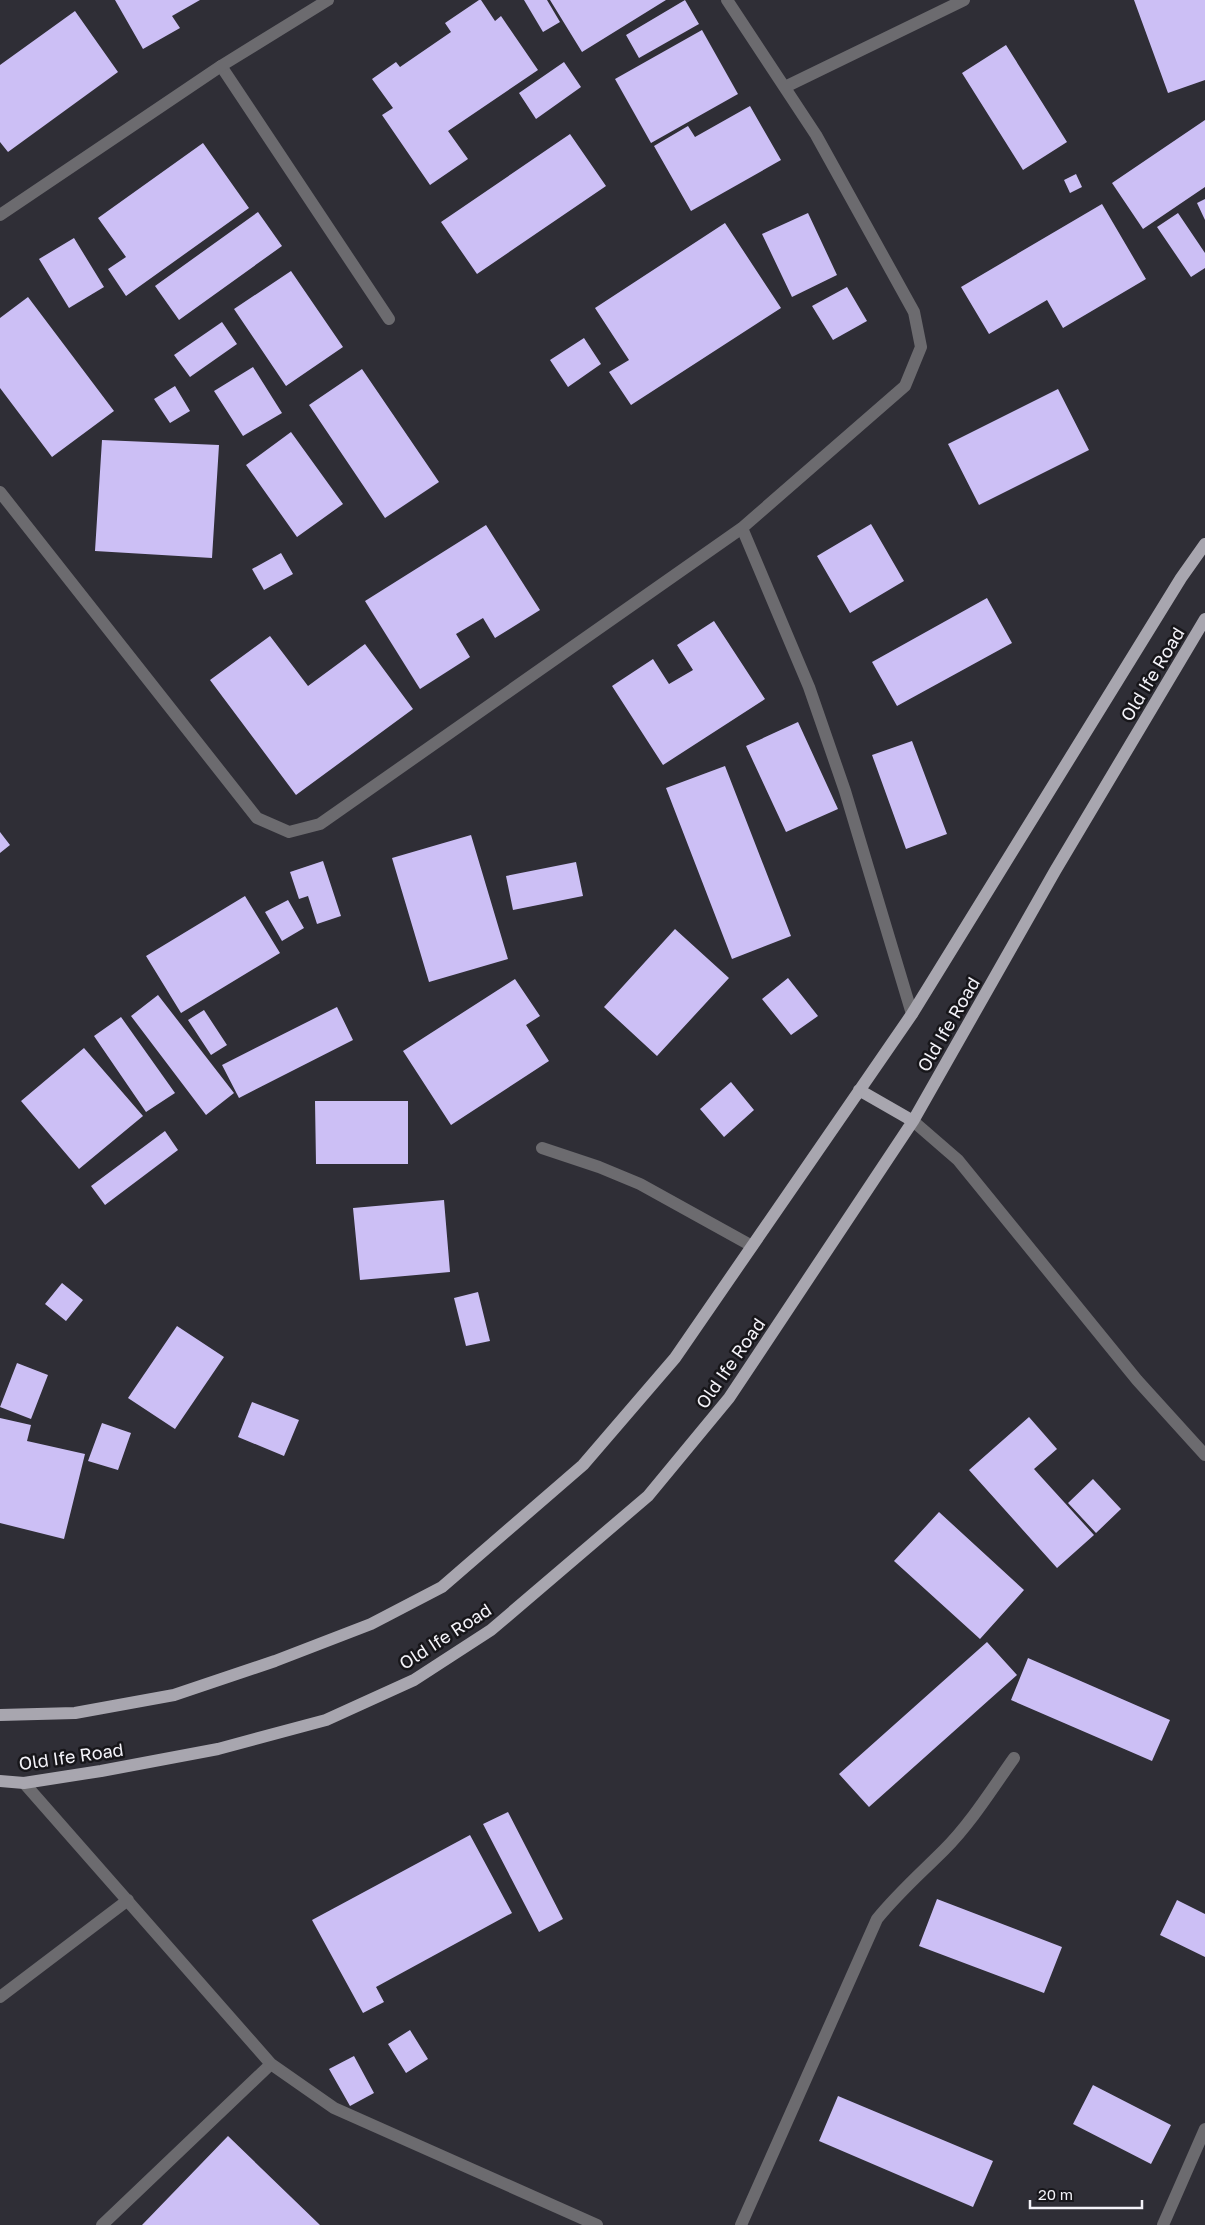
<svg xmlns="http://www.w3.org/2000/svg" width="1205" height="2225" font-family="'Golos Text',sans-serif">
<style>
.building{fill:#ccbff5}
.lines{fill:none;stroke-linecap:round;stroke-linejoin:round}
.service{stroke:#6c6b6f;stroke-width:12}
.minor{stroke:#6c6b6f;stroke-width:12}
.primary{stroke:#a8a6af;stroke-width:12}
.labels{text-anchor:middle;dominant-baseline:central;stroke-width:5;stroke-linejoin:round;paint-order:stroke}
.street-label{font-size:18px;fill:#f4f3f9;stroke:#17161a}
</style>
<rect width="100%" height="100%" fill="#2f2e36"/>
<path class="building" d="M115,0h85l-28,16 8,12 -37,21z
M479,0h2l14,21 6,-5 37,54 -90,61 20,28 -38,26 -48,-70 11,-7 -21,-29 24,-17 4,5 51,-35 -6,-9z
M524,0h23l13,22 -17,10z
M550,0h116l-84,52z
M685,0l14,24 -60,34 -13,-23z
M1134,0h71v80l-37,13z
M75,11l43,61 -110,80 -8,-10v-77z
M702,30l36,64 -87,49 -36,-64z
M1006,45l61,97 -44,28 -61,-97z
M564,62l17,25 -45,32 -17,-26z
M750,106l31,54 -90,51 -37,-65 34,-20 7,11z
M1205,120v67l-62,42 -31,-46z
M570,134l36,52 -129,88 -36,-52z
M203,143l46,65 -123,88 -18,-27 18,-12 -28,-39z
M1076,174l6,13 -12,6 -6,-13z
M1205,199v21l-8,-17z
M1102,204l44,75 -83,49 -16,-28 -58,34 -28,-47z
M258,212l24,34 -103,74 -24,-34z
M808,213l29,62 -45,22 -30,-63z
M1178,213l27,40v15l-14,9 -34,-50z
M725,223l56,85 -150,97 -22,-33 20,-12 -34,-52z
M74,238l30,49 -35,21 -30,-49z
M291,271l52,76 -57,39 -52,-77z
M847,287l20,34 -34,19 -21,-34z
M28,297l86,114 -62,46 -52,-69v-70z
M222,322l15,22 -47,33 -16,-22z
M584,338l17,26 -33,23 -18,-27z
M253,367l29,46 -39,23 -29,-45z
M362,369l77,113 -54,36 -76,-113z
M175,386l15,25 -20,12 -16,-24z
M1058,389l31,61 -110,55 -31,-61z
M291,432l52,72 -46,33 -51,-72z
M102,440l117,5 -7,113 -117,-7z
M871,524l33,57 -54,32 -33,-57z
M486,525l54,85 -45,28 -12,-20 -27,16 14,23 -50,32 -55,-88z
M281,553l12,21 -29,16 -12,-21z
M987,598l25,45 -115,63 -25,-44z
M714,621l51,78 -102,66 -51,-79 41,-27 16,25 24,-14 -16,-25z
M270,636l38,50 57,-42 48,65 -117,86 -86,-115z
M798,722l40,87 -52,23 -40,-86z
M912,741l35,93 -41,15 -34,-94z
M725,766l66,170 -59,23 -66,-171z
M0,832l10,13 -10,8z
M471,835l37,124 -79,23 -37,-124z
M323,861l18,55 -24,8 -9,-28 -9,3 -9,-27z
M576,862l7,34 -70,14 -7,-34z
M245,896l35,57 -99,60 -35,-57z
M288,900l16,28 -22,13 -17,-29z
M675,929l54,49 -72,78 -53,-49z
M788,978l30,38 -27,19 -29,-36z
M515,979l25,37 -14,9 23,36 -98,64 -48,-74z
M158,995l76,98 -28,22 -75,-99z
M337,1007l16,33 -114,58 -17,-33z
M204,1010l23,35 -16,10 -23,-35z
M121,1017l54,76 -29,19 -52,-76z
M84,1048l59,68 -64,53 -58,-68z
M731,1082l23,28 -30,27 -24,-28z
M315,1101h93v63h-92z
M165,1131l13,19 -73,55 -14,-19z
M444,1200l6,72 -90,8 -7,-72z
M62,1283l21,17 -17,21 -21,-17z
M478,1292l12,49 -24,5 -12,-48z
M177,1326l47,31 -49,72 -47,-31z
M17,1363l31,12 -17,44 -31,-12z
M252,1402l47,18 -15,36 -46,-19z
M1029,1417l28,32 -23,20 60,66 -37,33 -88,-98z
M0,1418l31,7 -4,16 58,13 -21,85 -64,-16z
M102,1423l29,10 -13,37 -30,-9z
M1093,1479l28,30 -25,24 -28,-30z
M939,1512l85,78 -44,49 -86,-78z
M987,1642l30,33 -148,132 -30,-33z
M1028,1658l142,62 -18,41 -141,-61z
M508,1812l55,107 -24,13 -56,-108z
M470,1835l42,78 -136,74 8,15 -21,11 -51,-93z
M937,1899l125,48 -18,46 -125,-47z
M1177,1900l28,14v43l-45,-22z
M410,2030l18,29 -22,14 -18,-29z
M354,2056l20,37 -24,13 -21,-37z
M1093,2085l78,40 -20,39 -78,-40z
M838,2096l155,65 -20,46 -154,-66z
M228,2136l92,89h-178z"/>
<g class="lines">
<path class="service" d="M221,66l168,253
M913,1121l45,39 179,220 68,75
M542,1148l57,19 41,17 112,62"/>
<path class="minor" d="M785,87l179,-87
M0,215l221,-149 107,-66
M0,492l257,326 32,14 31,-8 422,-296 163,-142 16,-39 -7,-35 -98,-177 -89,-135
M742,528l67,159 36,104 67,223
M24,1783l247,281 63,44 263,117
M0,1997l128,-97
M102,2225l169,-161
M741,2225l136,-306c22,-27 43,-45 67,-69 27,-27 48,-61 70,-92
M1163,2225l42,-96"/>
<path class="primary" d="M859,1090l54,31
M0,1715l75,-2 99,-18 101,-34 96,-37 71,-37 141,-122 92,-107 237,-344 269,-436 24,-34
M0,1781l24,2 77,-12 117,-22 108,-29 88,-40 77,-50 157,-134 81,-98 184,-277 142,-250 150,-252"/>
</g>
<g class="labels">
<g class="street-label">
<text transform="translate(1152 674) rotate(-59)">Old Ife Road</text>
<text transform="translate(948 1024) rotate(-60)">Old Ife Road</text>
<text transform="translate(730 1363) rotate(-55)">Old Ife Road</text>
<text transform="translate(445 1636) rotate(-33)">Old Ife Road</text>
<text transform="translate(71 1756) rotate(-8)">Old Ife Road</text>
</g>
</g>
<path d="M1030 2200v8h112v-8" fill="none" stroke="#f4f3f9" stroke-width="2.5"/>
<text x="1038" y="2200" font-size="15" fill="#f4f3f9" stroke="#17161a" stroke-width="4" paint-order="stroke">20 m</text>
</svg>
